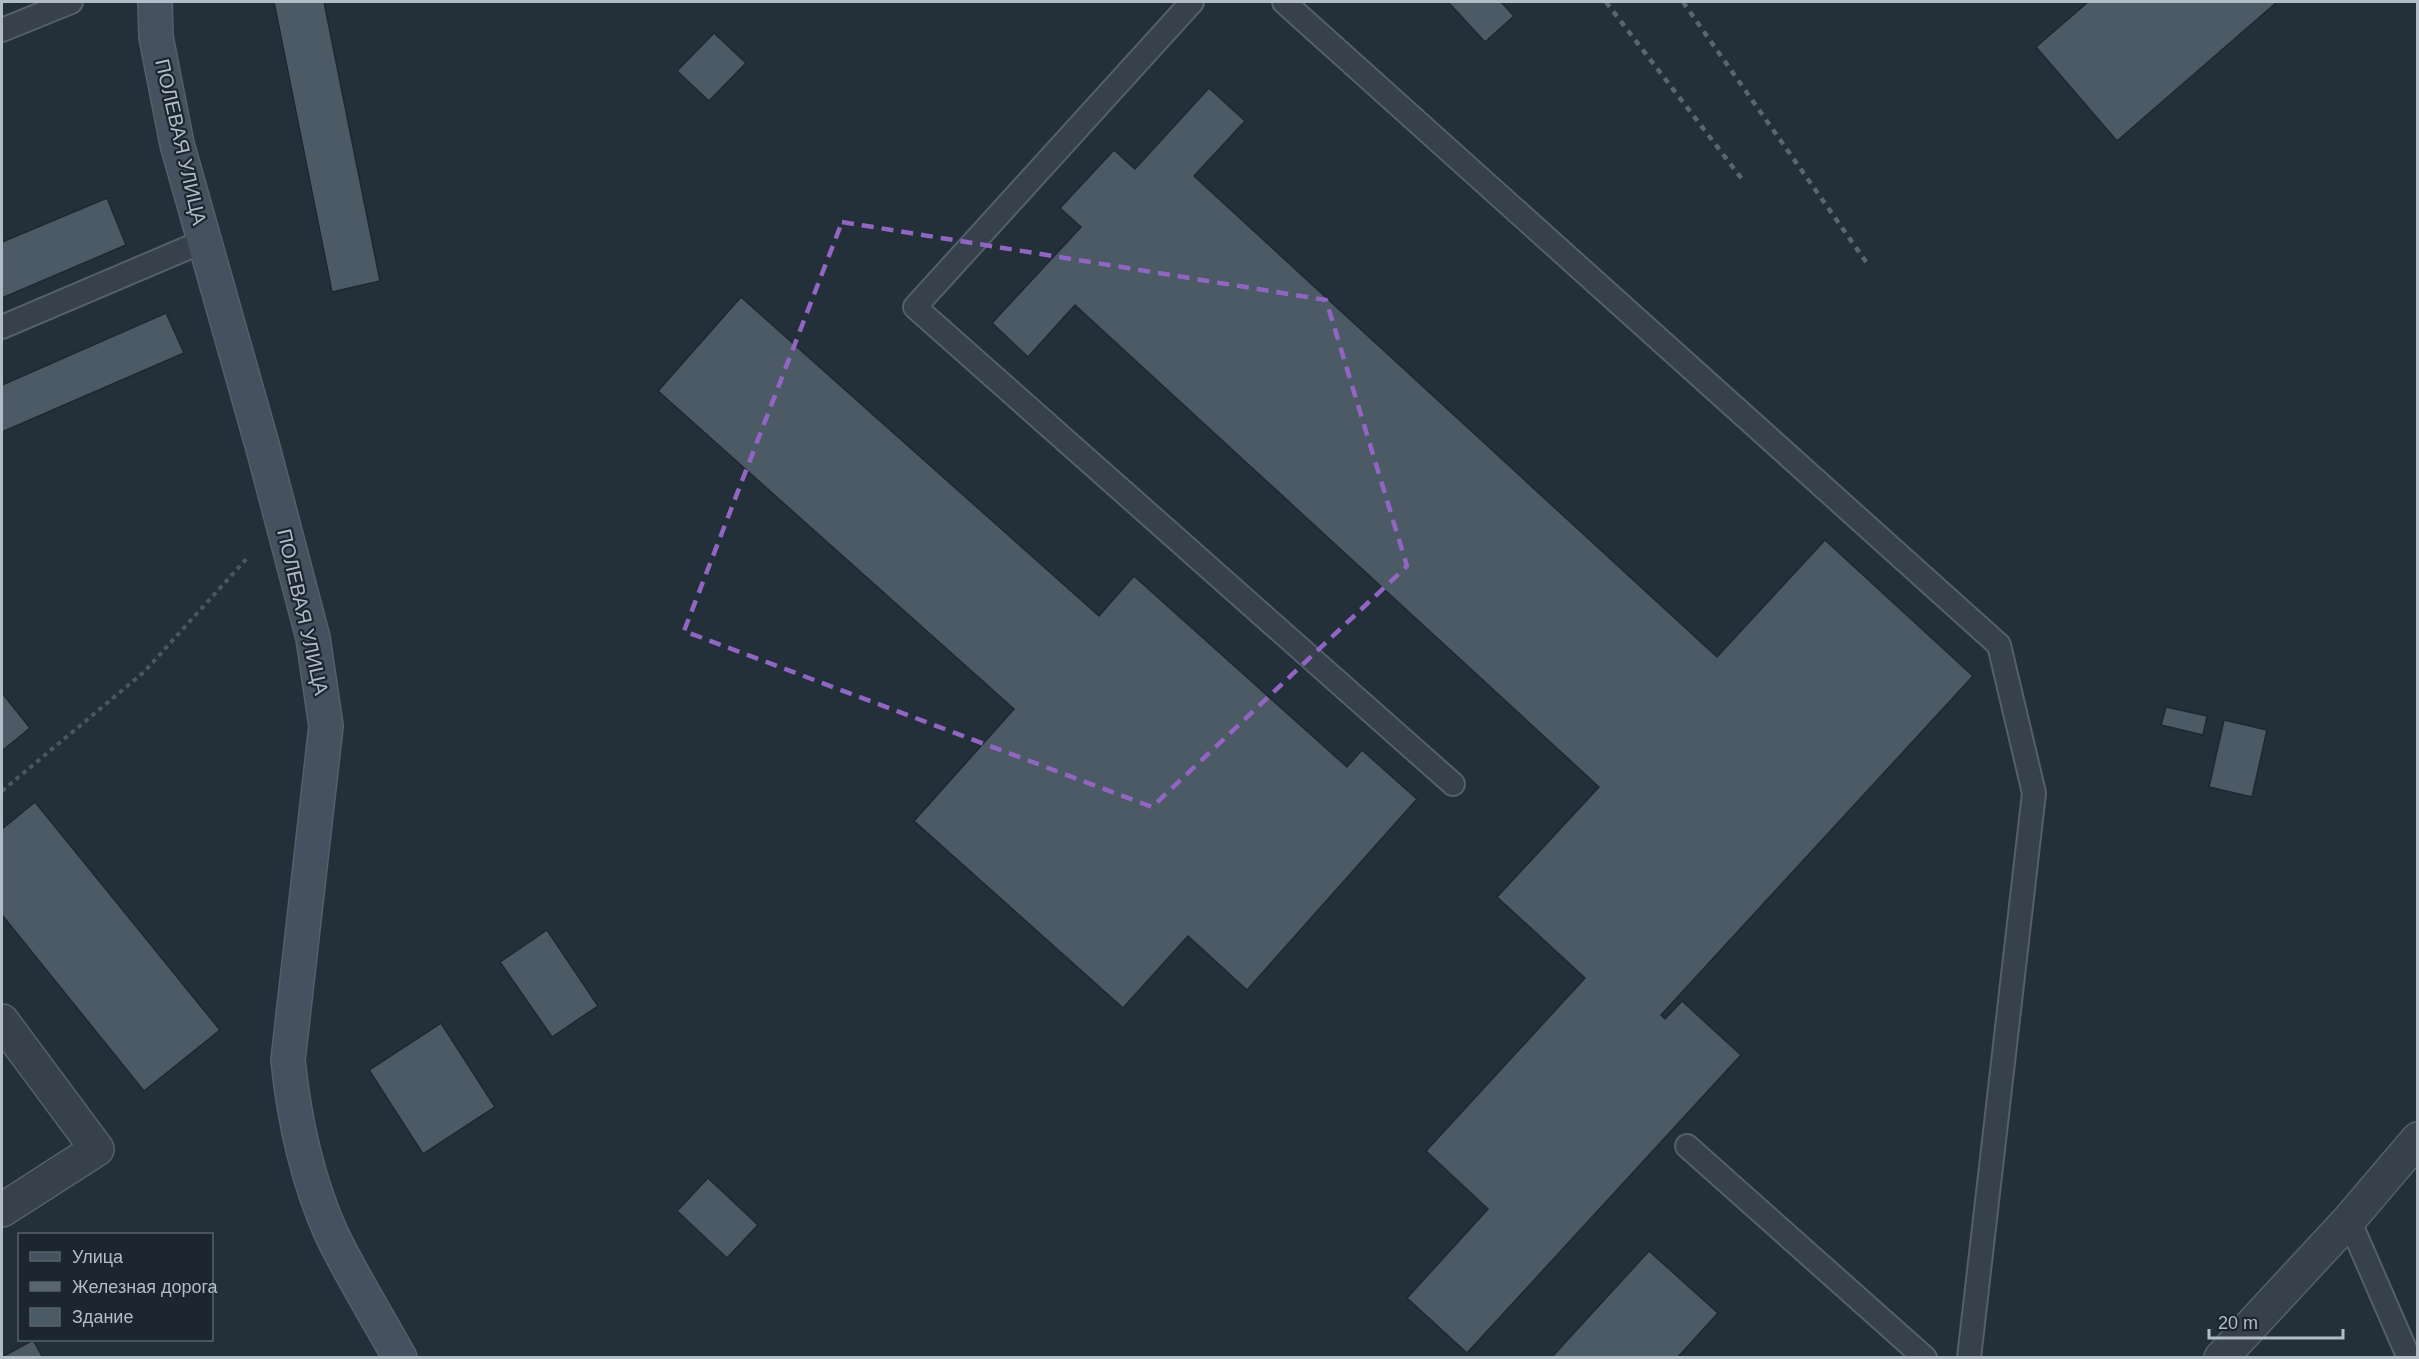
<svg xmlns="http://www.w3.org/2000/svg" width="2419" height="1359" font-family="Helvetica,sans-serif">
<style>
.building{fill:#4c5a65;stroke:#1e2832;stroke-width:1.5}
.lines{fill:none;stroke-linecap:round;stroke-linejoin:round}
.lane-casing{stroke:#555f69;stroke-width:26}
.street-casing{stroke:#555f69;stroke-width:36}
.secondary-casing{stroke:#555f69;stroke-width:36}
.path{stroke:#455a5a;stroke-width:4;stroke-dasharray:4.5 4.5;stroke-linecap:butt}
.lane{stroke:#37414b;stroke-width:22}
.street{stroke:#37414b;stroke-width:33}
.secondary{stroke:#45515e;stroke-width:33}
.rail{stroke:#596672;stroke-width:4.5;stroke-dasharray:6 6;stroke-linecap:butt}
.marked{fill:none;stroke:#9166c2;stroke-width:4.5;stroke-dasharray:12 8;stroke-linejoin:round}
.labels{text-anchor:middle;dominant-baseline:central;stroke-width:4.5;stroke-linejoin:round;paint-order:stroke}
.street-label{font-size:20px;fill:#b2bcc6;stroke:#1c2630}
</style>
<rect width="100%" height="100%" fill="#23303a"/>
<path class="building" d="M274,2h50l56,279 -48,11z
M1448,2h53l13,14 -29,26z
M2088,2h189l-160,139 -81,-94z
M714,33l32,30 -37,38 -32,-30z
M1209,88l36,33 -51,55 523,481 108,-117 148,136 -312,339 4,4 17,-18 59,54 -274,298 -60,-55 81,-89 -62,-58 159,-173 -88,-81 102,-110 -524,-482 -47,52 -36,-34 89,-96 -21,-19 54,-58 21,19z
M107,198l19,47 -124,53v-56z
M741,297l358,319 35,-40 213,191 15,-17 55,49 -170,191 -59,-54 -65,72 -209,-187 100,-112 -356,-318z
M166,313l18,40 -182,79v-47z
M2,693l28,35 -28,23z
M2166,707l41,9 -4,19 -42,-10z
M2224,720l43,10 -15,67 -43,-10z
M35,802l185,228 -76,61 -142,-176v-86z
M547,930l51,76 -46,31 -52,-75z
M441,1023l54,84 -72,47 -54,-84z
M708,1178l50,47 -31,33 -50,-47z
M1649,1251l69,62 -41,45h-126z
M33,1340l10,18h-41v-1z"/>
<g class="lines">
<g class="lane-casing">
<path id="lane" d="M1192,2l-277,305 538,477
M1284,2l715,643 35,148 -65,565
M2,30l69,-28
M2,327l202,-86
M1687,1146l238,212
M2349,1220l60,138"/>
</g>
<g class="street-casing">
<path id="street" d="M2,1021l95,128 -95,61
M2221,1358l128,-138 69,-81"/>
</g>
<g class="secondary-casing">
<path id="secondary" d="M155,2l1,35 21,107 86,304 50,190 13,88 -38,334c6,58 19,119 43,173 20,42 46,83 69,125"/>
</g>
<path class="path" d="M2,791l142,-119 105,-116"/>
<use href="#lane" class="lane"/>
<use href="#street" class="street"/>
<use href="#secondary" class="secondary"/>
<path class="rail" d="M1606,2l136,177
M1683,2l186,264"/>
</g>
<path class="marked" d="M842,222l484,78 81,266 -255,241 -468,-176z"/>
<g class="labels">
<g class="street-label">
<text transform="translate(181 142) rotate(77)">ПОЛЕВАЯ УЛИЦА</text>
<text transform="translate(303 612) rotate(77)">ПОЛЕВАЯ УЛИЦА</text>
</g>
</g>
<rect width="2419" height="1359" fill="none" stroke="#b2bcc6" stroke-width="6"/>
<rect x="18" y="1233" width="195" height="108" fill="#1c2630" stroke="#58626c" stroke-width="1.5"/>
<rect x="30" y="1252" width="30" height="9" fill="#45515e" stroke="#58626c" stroke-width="1.5"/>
<text x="72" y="1263" font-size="18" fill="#b2bcc6">Улица</text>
<rect x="30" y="1282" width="30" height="9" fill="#596672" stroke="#58626c" stroke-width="1.5"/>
<text x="72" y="1293" font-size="18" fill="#b2bcc6">Железная дорога</text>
<rect x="30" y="1308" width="30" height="18" fill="#4c5a65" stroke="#58626c" stroke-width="1.5"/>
<text x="72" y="1323" font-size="18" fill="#b2bcc6">Здание</text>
<path d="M2209 1329v9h134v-9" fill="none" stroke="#b2bcc6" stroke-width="3"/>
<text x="2218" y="1329" font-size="18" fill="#b2bcc6" stroke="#1c2630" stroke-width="4.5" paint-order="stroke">20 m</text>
</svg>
